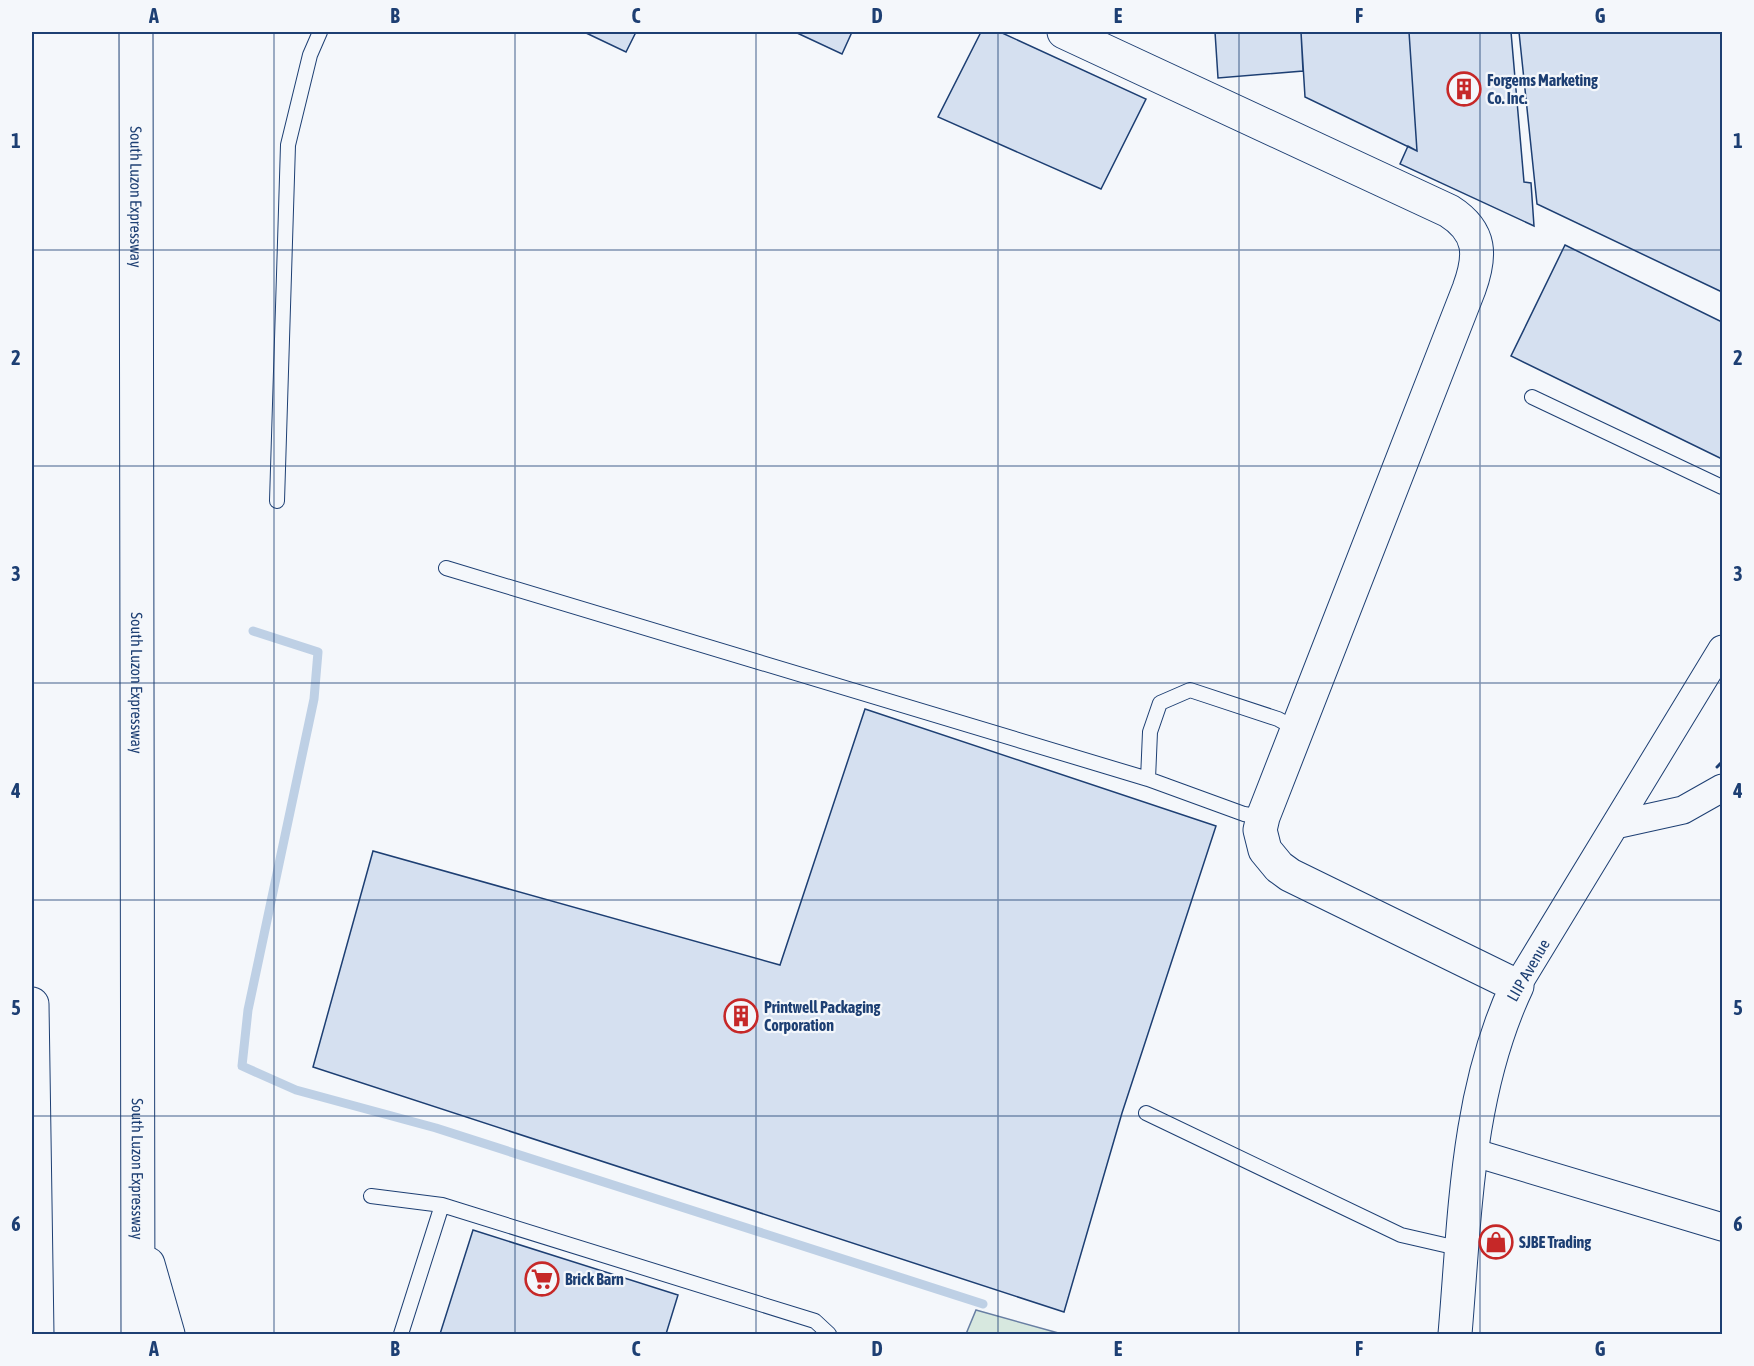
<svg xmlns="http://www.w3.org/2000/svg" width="1754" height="1366" font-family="'Asap Condensed',sans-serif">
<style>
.green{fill:#d7e8df;stroke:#687fa3;stroke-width:1.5}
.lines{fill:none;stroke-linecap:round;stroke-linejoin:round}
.stream{stroke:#bed0e5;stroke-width:9}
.building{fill:#d5e0f0;stroke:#1d3f73;stroke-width:1.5}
.lane-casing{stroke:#1d3f73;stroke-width:16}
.street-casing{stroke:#1d3f73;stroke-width:29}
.secondary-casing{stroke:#1d3f73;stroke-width:35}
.highway-casing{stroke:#1d3f73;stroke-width:35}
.lane{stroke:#f4f7fb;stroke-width:14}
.street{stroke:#f4f7fb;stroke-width:27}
.secondary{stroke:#f4f7fb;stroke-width:33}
.highway{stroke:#f4f7fb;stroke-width:33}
.wall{stroke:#1d3f73;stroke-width:3}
.grid{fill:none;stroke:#1d3f73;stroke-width:1.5;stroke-opacity:0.55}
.labels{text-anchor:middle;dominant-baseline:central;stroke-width:4.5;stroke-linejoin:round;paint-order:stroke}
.poi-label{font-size:16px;font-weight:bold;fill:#1d3f73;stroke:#f4f7fb;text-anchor:start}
.street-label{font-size:16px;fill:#1d3f73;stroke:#f4f7fb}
.neatline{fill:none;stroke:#1d3f73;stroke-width:2}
.grid-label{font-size:20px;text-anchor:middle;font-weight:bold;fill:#1d3f73}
</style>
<rect width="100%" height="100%" fill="#f4f7fb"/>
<path class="green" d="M976,1310l86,24h-96z"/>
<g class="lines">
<path class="stream" d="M253,631l65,21 -4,47 -66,311 -6,56 54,24 140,38 547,176"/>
</g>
<path class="building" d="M584,32h52l-10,20z
M795,32h57l-10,22z
M981,32h19l146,67 -45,90 -163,-72z
M1215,32h86l2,39 -85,7z
M1301,32h108l8,119 -112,-54z
M1409,32h102l13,150 7,1 3,43 -134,-62 8,-18 9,5z
M1519,32h203v260l-185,-88z
M1565,245l157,77v137l-211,-103z
M865,709l351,117 -94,287 -58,199 -751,-245 60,-216 407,114z
M473,1230l205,65 -12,39h-226z"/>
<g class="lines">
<g class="lane-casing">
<path id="lane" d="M1532,397l190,90
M277,501l11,-356 22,-90 10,-23
M446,568l702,211 96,35 19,3
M1148,779l2,-47 10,-29 30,-13 88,29 20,11
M1146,1113l255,122 61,14
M371,1196l71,9 373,116 14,13
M401,1334l41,-129"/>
</g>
<g class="street-casing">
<path id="street" d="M1615,825l68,-15 39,-22
M1517,986l205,-337
M1472,1152l250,75"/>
</g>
<g class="secondary-casing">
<path id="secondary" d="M1064,32l385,179c33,21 32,45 20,78l-206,528 -3,13 5,20 14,17 11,8 227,111c-51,108 -52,232 -62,348"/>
</g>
<g class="highway-casing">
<g id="highway">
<path id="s1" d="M136,32l2,1302"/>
<path d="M32,1004l5,330"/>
<path d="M148,1264l20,70"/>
</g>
</g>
<use href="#lane" class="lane"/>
<use href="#street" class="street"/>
<use href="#secondary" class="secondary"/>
<use href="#highway" class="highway"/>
<path class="wall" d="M1717,767l5,-5"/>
</g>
<path class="grid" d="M274,32v1302M515,32v1302M756,32v1302M998,32v1302M1239,32v1302M1480,32v1302M32,250h1690M32,466h1690M32,683h1690M32,900h1690M32,1116h1690"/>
<defs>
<g id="building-ring" transform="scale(1.725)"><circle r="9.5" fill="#f4f7fb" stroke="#c62828" stroke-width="1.5"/><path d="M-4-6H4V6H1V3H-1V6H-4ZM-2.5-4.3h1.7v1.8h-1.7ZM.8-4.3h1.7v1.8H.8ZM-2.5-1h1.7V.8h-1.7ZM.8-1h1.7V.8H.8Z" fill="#c62828"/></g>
<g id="shop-ring" transform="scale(1.725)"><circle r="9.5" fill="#f4f7fb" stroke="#c62828" stroke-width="1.5"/><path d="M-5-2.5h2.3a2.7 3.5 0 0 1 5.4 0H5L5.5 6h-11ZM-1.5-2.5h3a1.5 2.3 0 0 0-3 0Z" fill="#c62828"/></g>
<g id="supermarket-ring" transform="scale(1.725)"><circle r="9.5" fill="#f4f7fb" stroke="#c62828" stroke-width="1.5"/><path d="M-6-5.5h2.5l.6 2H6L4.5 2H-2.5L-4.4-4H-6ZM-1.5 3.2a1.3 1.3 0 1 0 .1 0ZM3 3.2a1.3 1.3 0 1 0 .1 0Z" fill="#c62828"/></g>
</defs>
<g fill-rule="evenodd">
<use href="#building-ring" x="1464" y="89"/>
<use href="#building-ring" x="741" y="1016"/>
<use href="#shop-ring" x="1496" y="1242"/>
<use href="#supermarket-ring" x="542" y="1279"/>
</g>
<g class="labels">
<g class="poi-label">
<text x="1487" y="80">Forgems Marketing<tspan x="1487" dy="18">Co. Inc.</tspan></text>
<text x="764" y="1007">Printwell Packaging<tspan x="764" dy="18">Corporation</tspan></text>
<text x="1519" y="1242">SJBE Trading</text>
<text x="565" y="1279">Brick Barn</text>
</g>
<g class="street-label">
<text stroke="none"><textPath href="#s1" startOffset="165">South Luzon Expressway</textPath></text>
<text stroke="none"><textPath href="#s1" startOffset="651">South Luzon Expressway</textPath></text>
<text transform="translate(1528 970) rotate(-60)">LIIP Avenue</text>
<text stroke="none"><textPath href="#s1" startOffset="1137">South Luzon Expressway</textPath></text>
</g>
</g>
<rect width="1754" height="1366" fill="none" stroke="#f4f7fb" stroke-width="66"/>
<rect x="33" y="33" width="1688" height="1300" class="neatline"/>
<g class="grid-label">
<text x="154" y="23">A</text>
<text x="395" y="23">B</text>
<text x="636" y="23">C</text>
<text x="877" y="23">D</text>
<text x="1118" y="23">E</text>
<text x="1359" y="23">F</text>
<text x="1600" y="23">G</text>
<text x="16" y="148">1</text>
<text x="1738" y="148">1</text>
<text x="16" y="365">2</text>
<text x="1738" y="365">2</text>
<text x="16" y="581">3</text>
<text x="1738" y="581">3</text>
<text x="16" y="798">4</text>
<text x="1738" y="798">4</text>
<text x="16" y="1015">5</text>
<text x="1738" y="1015">5</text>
<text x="16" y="1231">6</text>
<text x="1738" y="1231">6</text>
<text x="154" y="1356">A</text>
<text x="395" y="1356">B</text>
<text x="636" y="1356">C</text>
<text x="877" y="1356">D</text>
<text x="1118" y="1356">E</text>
<text x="1359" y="1356">F</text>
<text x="1600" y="1356">G</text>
</g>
</svg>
